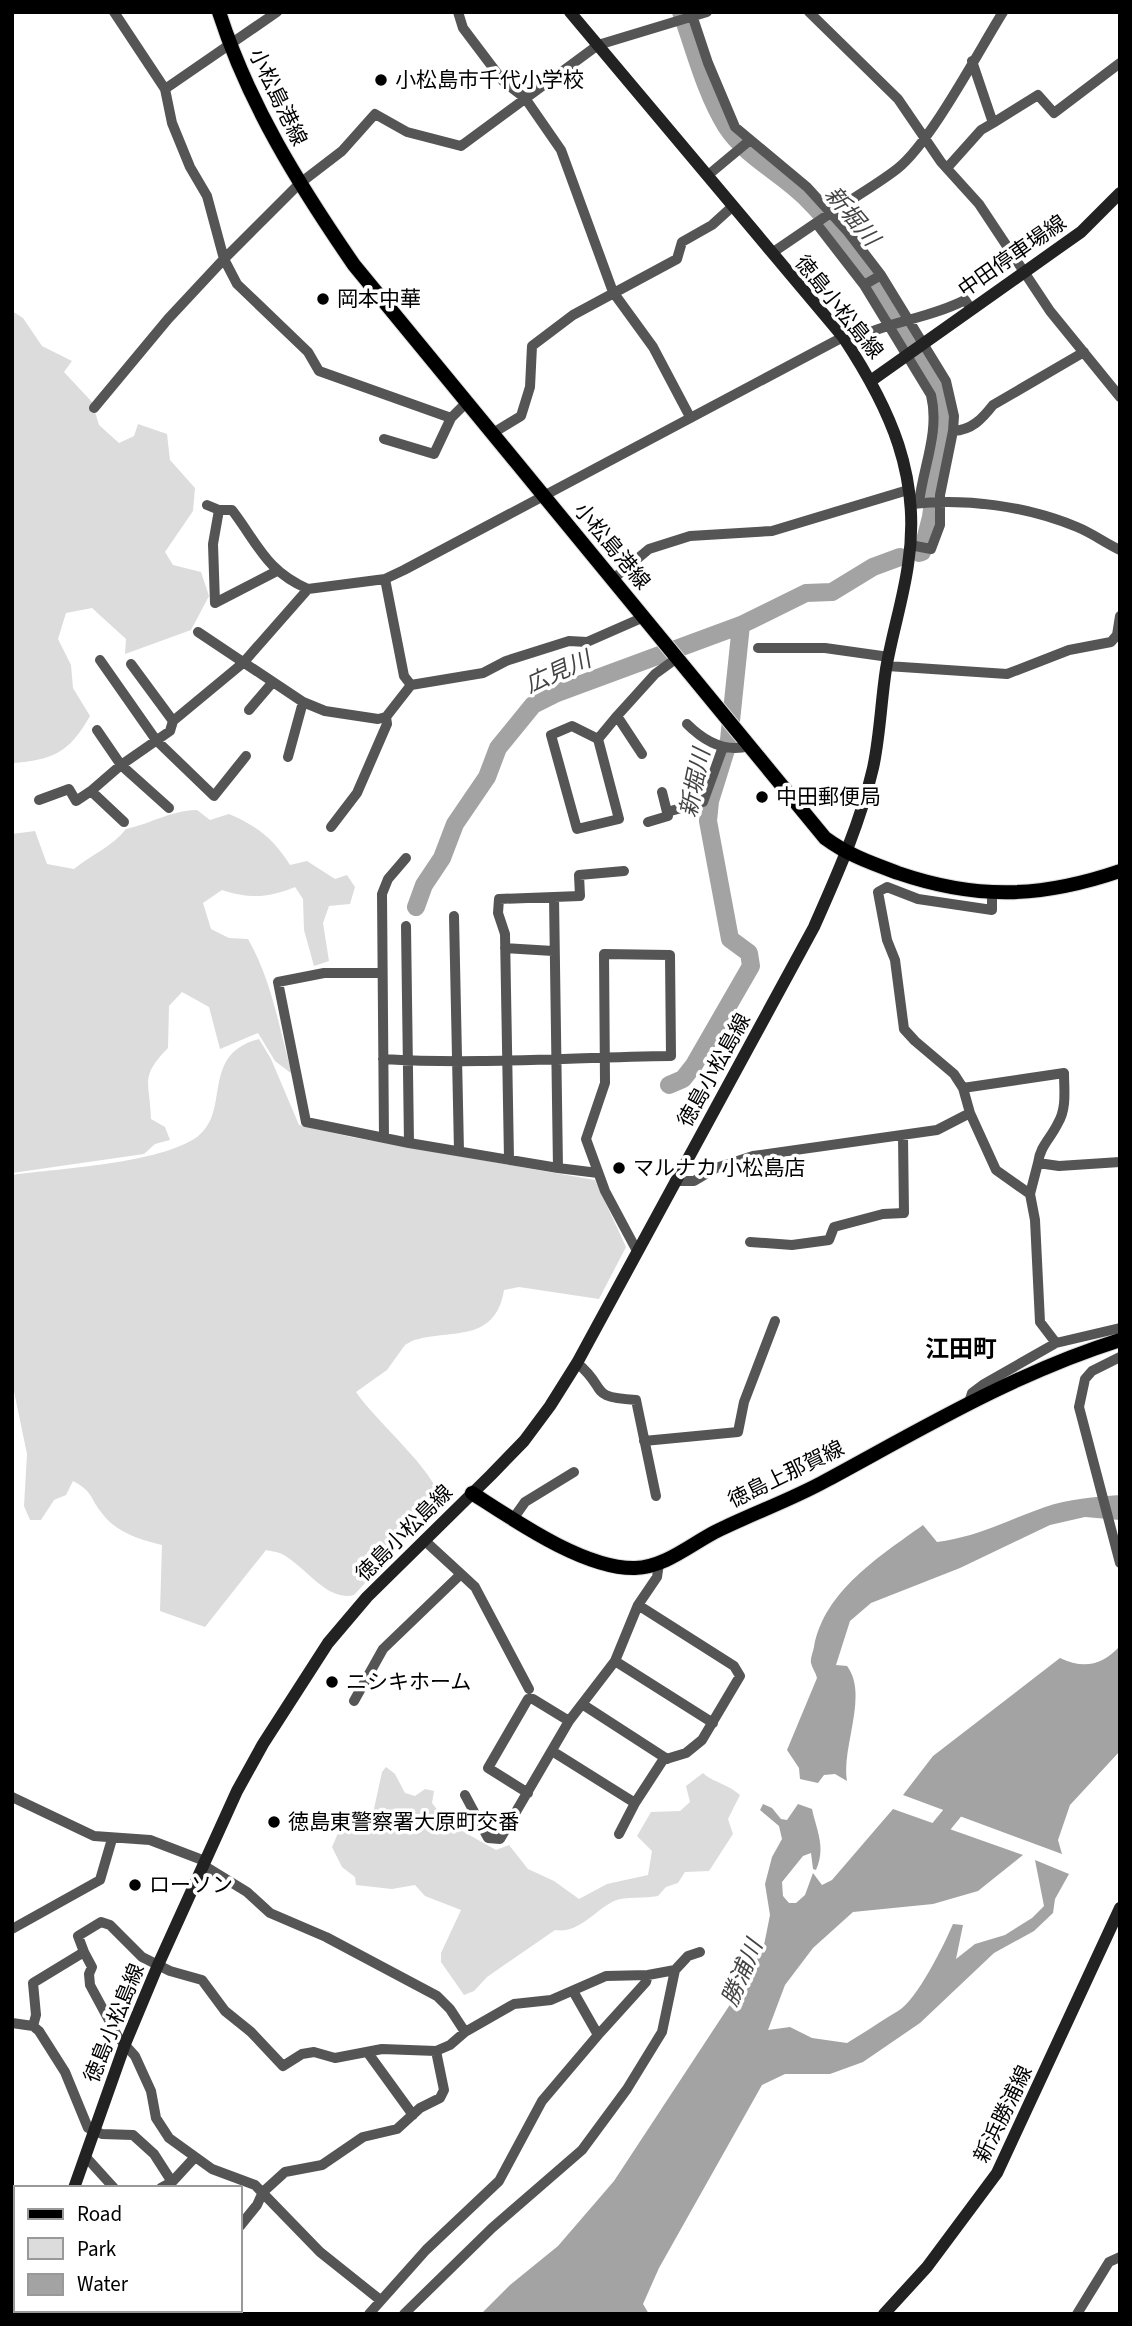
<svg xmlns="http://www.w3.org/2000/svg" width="1132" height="2326" font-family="'Source Sans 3','Noto Sans JP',sans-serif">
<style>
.green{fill:#dcdcdc}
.water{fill:#a3a3a3}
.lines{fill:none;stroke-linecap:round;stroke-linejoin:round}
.river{stroke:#a3a3a3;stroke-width:18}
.primary-casing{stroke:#dbdbdb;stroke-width:16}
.street{stroke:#555;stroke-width:10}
.secondary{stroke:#222;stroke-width:12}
.primary{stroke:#000;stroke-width:14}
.poi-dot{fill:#000;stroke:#fff;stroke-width:2.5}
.labels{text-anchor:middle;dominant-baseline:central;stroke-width:7;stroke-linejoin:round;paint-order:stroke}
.poi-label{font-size:21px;fill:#000;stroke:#fff;text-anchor:start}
.street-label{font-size:21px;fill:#000;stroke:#fff}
.water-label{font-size:23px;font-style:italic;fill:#444;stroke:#fff}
.quarter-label{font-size:24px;font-weight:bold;fill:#000;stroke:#fff}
</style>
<rect width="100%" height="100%" fill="#fff"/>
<path class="green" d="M12,311l11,7 19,28 30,15 -8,11 28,30 7,23 20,18 15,-7 4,-12 29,10 3,26 25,28 -2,23 -28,41 8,13 28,7 8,24 -18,34 -66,24 1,-15 -34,-31 -26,5 -8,26 13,26 2,23 17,28c-21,37 -37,44 -78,47z
M197,810l13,10 19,-6c28,12 45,25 61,51l17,-4 28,18 12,-4 8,12 -5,17 -21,2 -6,17 6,38 -15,5 -10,-36 -1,-31 -8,-12c-27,11 -45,12 -73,3l-19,13 8,26 18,9 19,1c24,42 31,89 44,135l-17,-13 -17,-28 -38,16 -11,-42 -27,-15 -13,14 -1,42c-29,30 -18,33 -17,71l14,8 5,13 -15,4 -11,10 -132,19v-339l23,-3 12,33 27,5c18,-15 38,-22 52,-40 27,-6 43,-18 71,-19z
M259,1039l12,20 28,66 52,12 244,43 31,67 -27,52 -80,-12 -15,3c-9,55 -55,38 -92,51l-7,4 -18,25 -31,22c21,31 78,77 85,109l-87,94c-27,7 -49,-29 -72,-41 -4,-2 -11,-3 -16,-4l-61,77 -45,-16 2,-66c-23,-6 -46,-12 -61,-33 -12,-16 -8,-20 -28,-31l-7,14 -12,5 -13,20h-11l-6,-14 3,-52 -15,-72v-207c49,-7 146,-11 185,-38 35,-26 2,-82 62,-98z
M386,1767l9,7 10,19 10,3 10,-7 9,2 -2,12 16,20 48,27 13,-5 19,24 26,12 25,18 28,-15 41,-9 4,-24 -15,-15 14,-24 29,-1 10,-9 -4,-16 17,-13c11,10 23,10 37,22l-12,24 5,15 -24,37 -24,1 -7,11 -12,4 -8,9c-13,3 -33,0 -44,5 -19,9 -35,33 -59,29l-68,47 -13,14 -10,4 -23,-33v-9l20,-43 -36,-14 -10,-11 -23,4 -36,-4 -1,-8 -13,-10 -10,-20 6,-14 17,-5 17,-10 10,-46z"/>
<path class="water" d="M1120,1495v25l-35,-3 -35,8 -90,43 -89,35 -21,18 -14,44 11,1c22,29 -6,81 0,115l-12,-7 -11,1 -6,8 -18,-4 -1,-11 -12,-18 30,-72c-1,-5 -5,-10 -6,-15 -1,-4 2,-11 3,-16 10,-56 66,-91 109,-122l14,17c40,-5 71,-22 108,-35 23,-8 50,-10 75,-12z
M1120,1646v105l-50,54 -12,35 4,14 -159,-59 30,-39 127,-98c23,11 42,8 60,-12z
M763,1804l9,4 9,11 6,1 11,-16 14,5c5,23 14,38 4,61l-3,-1 -2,-16 -8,3 -21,26 1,14 6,7h7l9,-8 8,-22 9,12 10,-5 61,-71 130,46 -45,36 -45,13 -80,8 -40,36 -28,37 -17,45 22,-3 22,11 35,5c17,-10 34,-22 51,-32 19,-11 46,-66 55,-87l10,1 -7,34 19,-15 30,-9 27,-17 12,-12 -9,-46 34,14 -14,25 -2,14 -19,18 -40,22 -74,70 -57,39 -33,12h-45l-23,11 -103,183 -16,36 6,10h-168l29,-29 48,-39 56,-65 119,-181 31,-55 6,-30 -5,-31 7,-27 10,-18 -3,-13 -19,-16z"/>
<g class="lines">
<path class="river" d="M681,12c14,38 24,80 45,114 20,31 54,46 79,71 54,54 95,121 132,187l7,21 -2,25 -11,87 -9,35 -3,1
M416,907l8,-22 18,-27 13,-34 32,-47 11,-29 35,-43 24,-12 184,-68 65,-32 26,-1 41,-25 27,-10
M669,1085l14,-6 11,-14 57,-99 -2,-13 -19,-14 -22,-118 2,-20 19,-61 12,-115
M927,1844l40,-49"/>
<g class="primary-casing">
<path id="primary" d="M219,12c30,93 80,173 135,253l471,573c23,17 46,25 73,35 79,27 143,25 222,-2
M472,1493c42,27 112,76 163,75 32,-1 58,-26 86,-39 35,-17 72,-30 106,-49 96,-52 188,-107 293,-140"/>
</g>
<path class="street" d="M114,12l51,77 7,34 18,44 17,29 17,63 13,25 71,68 11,19 132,47
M458,12l5,16 40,53 22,17 36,52 52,142 40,55 37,70
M809,12l89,87 43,63 38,42 71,107 70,86
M692,15l16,48 27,64 72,60 41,45 33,43 65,106 8,35 -1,15 -13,64v30l-9,24 -21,-4
M972,61l21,62 45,-28 16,18 66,-50
M165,89l112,-77
M947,168l34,-38 12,-7
M707,176l42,-35
M816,223c26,-19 55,-34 81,-54 34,-27 81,-117 106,-157
M772,253l44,-30 48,62 17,-10
M864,285l67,110c9,37 -8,72 -12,108
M847,343c39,-22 79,-23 118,-43l6,9
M94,408l74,-89 56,-60 75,-75 43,-33 33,-37 32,18 54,14 137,-101 109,-33
M953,431c19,-1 29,-12 40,-26l91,-53
M493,433l28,-17 9,-29 2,-41 41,-31 104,-56 5,-17 30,-17 21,-19
M384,439l50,15 17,-36 16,-16
M912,504c54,-6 115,2 165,23 15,6 28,16 43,23
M207,505l12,5 -6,34 2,59 62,-32
M219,510h13c26,34 34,61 76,79
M385,579l19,97 7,9
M613,579l36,-30 41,-13 82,-5 136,-41
M198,632l105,70 22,9 53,8 8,-2
M758,648h67l64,9
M100,660l56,80 58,56 32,-40
M131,664l42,57
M887,666l120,8 62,-24 42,-8 6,-7 3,-19
M249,710l23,-27
M687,724c17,17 38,29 62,22
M97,730l24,35 49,-34 3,-10 70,-58 65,-74 77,-10 19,-9 439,-233
M598,739l-26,-13 -21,9 26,94 42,-10 -21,-80 19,-23
M642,754l-25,-38 38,-42 22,-16
M288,757l15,-55
M91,791l30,-26 48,43
M662,792l5,20
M39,800l30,-11 7,12 15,-10 33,31
M648,822l20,-6 -1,-4 36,-10 20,-55
M331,827l26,-34 30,-69 -1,-7 25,-32 72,-12 23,-12 63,-20 18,1 57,-25
M992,894v16l-74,-11 -31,-12 -9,5 9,48 8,20 9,69 11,12 39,33 9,14 7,25 26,57 34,24 5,26 5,102 16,21
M554,897l4,271 40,5
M454,916l5,235
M406,926l3,217 149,25
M505,948l48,3
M381,973h-57l-46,9 28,140 103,21
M383,1059c96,6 193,-2 288,-3l-1,-101 -66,-1 1,129 -19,56 19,52 32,60
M963,1088l101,-15c0,17 3,35 -6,50 -7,15 -18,23 -20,40
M384,1138l-2,-244 6,-15 18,-21
M509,1159l-4,-225 -7,-21 1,-14 81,-3 -1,-21 45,-4
M675,1181h19l22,-13 37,-12 184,-26 33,-17
M1030,1194l8,-31 21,3 61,-4
M750,1242l42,3 37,-5 5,-13 49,-13 21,-1 -1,-77
M1120,1357l-28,14 -7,8 -6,28 41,156
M577,1363c32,26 9,34 59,37l20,96
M969,1403l3,-10 12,-9 72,-41 64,-15
M644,1441l94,-9 6,-30 31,-81
M513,1519l12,-17 49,-30
M461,1574l14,13 54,102
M615,1661l98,62
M354,1701l29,-52 78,-75 -37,-34
M582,1704l85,55
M552,1751l83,52 -16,31
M528,1793l-40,-25 40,-69h5l36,22 46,-60 23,-56
M465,1795l23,43 12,1 69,-118
M12,1797l82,39 56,4 55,21
M635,1803l28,-43 23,-7 16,-13 38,-64 -6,-10 -96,-61 19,-28 2,-14
M203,1865l44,27 23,21 56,24 111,59 13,13 15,23 49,-28 37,-4 55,-24 42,-1 27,-5
M12,1929l88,-49 12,-41
M84,1952l-6,-16 23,-14 9,3 32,32 28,14 32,9 23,31 26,21 32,34 19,-12 12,-2 21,6 47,-9 54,2 14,-6 15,-13
M573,1991l25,44 48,-53 2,-7
M12,2023l21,3 6,5 26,41 23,56 14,6 31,1 21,19 18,28 23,-25
M33,2026l3,-11 -3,-32 51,-31 8,15 -3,7 1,11 28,52 17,19 16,35 5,27 13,20 43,31 43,16 65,67 59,47
M368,2053l45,62
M85,2156l29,32
M161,2188l11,-6
M240,2226l17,-21 6,-13 22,-20 37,-7 41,-28 34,-8 23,-21 20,-10 4,-8 -8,-39
M12,2301h4
M162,2314l4,-4
M369,2314l57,-64 73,-69 43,-80 56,-66
M404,2314l88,-86 90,-78 45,-61 35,-57 13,-62 13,-14 12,-4
M1077,2314l32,-52 11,-5"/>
<path class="secondary" d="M872,380l209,-148 39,-39
M74,2188l51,-144 33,-79 79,-174 26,-47 65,-101 39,-46 124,-122 33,-34 26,-35 27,-43 237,-436c23,-52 46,-103 59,-159 7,-32 8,-67 13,-99 6,-35 17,-69 22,-104 14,-88 -18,-157 -65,-228l-273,-325
M33,2314l1,-4
M884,2314l43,-47 70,-94 123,-265"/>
<use href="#primary" class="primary"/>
</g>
<g class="poi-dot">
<circle cx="381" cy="80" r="7"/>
<circle cx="323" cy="299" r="7"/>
<circle cx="762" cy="797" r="7"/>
<circle cx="619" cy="1168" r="7"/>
<circle cx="332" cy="1682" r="7"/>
<circle cx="274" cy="1822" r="7"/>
<circle cx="135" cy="1885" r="7"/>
</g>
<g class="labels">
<g class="poi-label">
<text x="395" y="80">小松島市千代小学校</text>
<text x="337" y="299">岡本中華</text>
<text x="776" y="797">中田郵便局</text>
<text x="633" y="1168">マルナカ 小松島店</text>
<text x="346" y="1682">ニシキホーム</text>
<text x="288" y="1822">徳島東警察署大原町交番</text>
<text x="149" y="1885">ローソン</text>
</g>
<g class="street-label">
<text transform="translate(278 97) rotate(64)">小松島港線</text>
<text transform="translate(1012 256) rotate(-35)">中田停車場線</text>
<text transform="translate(839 307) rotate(51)">徳島小松島線</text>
<text transform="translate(612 546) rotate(50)">小松島港線</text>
<text transform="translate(714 1070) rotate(-61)">徳島小松島線</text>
<text transform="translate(786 1474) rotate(-26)">徳島上那賀線</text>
<text transform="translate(404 1533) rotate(-45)">徳島小松島線</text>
<text transform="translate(114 2023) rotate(-68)">徳島小松島線</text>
<text transform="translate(1003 2114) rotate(-64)">新浜勝浦線</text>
</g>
<g class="water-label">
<text transform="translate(852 216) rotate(50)">新堀川</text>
<text transform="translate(558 672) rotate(-24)">広見川</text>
<text transform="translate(695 783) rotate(-78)">新堀川</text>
<text transform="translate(742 1973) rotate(-67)">勝浦川</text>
</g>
<g class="quarter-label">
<text x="961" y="1349">江田町</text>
</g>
</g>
<rect width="1132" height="2326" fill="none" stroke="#000000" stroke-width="28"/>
<rect x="14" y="2186" width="228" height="126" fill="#ffffff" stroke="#999999" stroke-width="2"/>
<rect x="28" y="2209" width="35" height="10" fill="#000000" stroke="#999999" stroke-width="2"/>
<text x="77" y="2221" font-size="21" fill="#000000">Road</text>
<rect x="28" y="2238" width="35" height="21" fill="#dcdcdc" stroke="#999999" stroke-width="2"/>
<text x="77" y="2256" font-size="21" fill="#000000">Park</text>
<rect x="28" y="2274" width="35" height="21" fill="#a3a3a3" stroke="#999999" stroke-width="2"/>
<text x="77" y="2291" font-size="21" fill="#000000">Water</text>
</svg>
